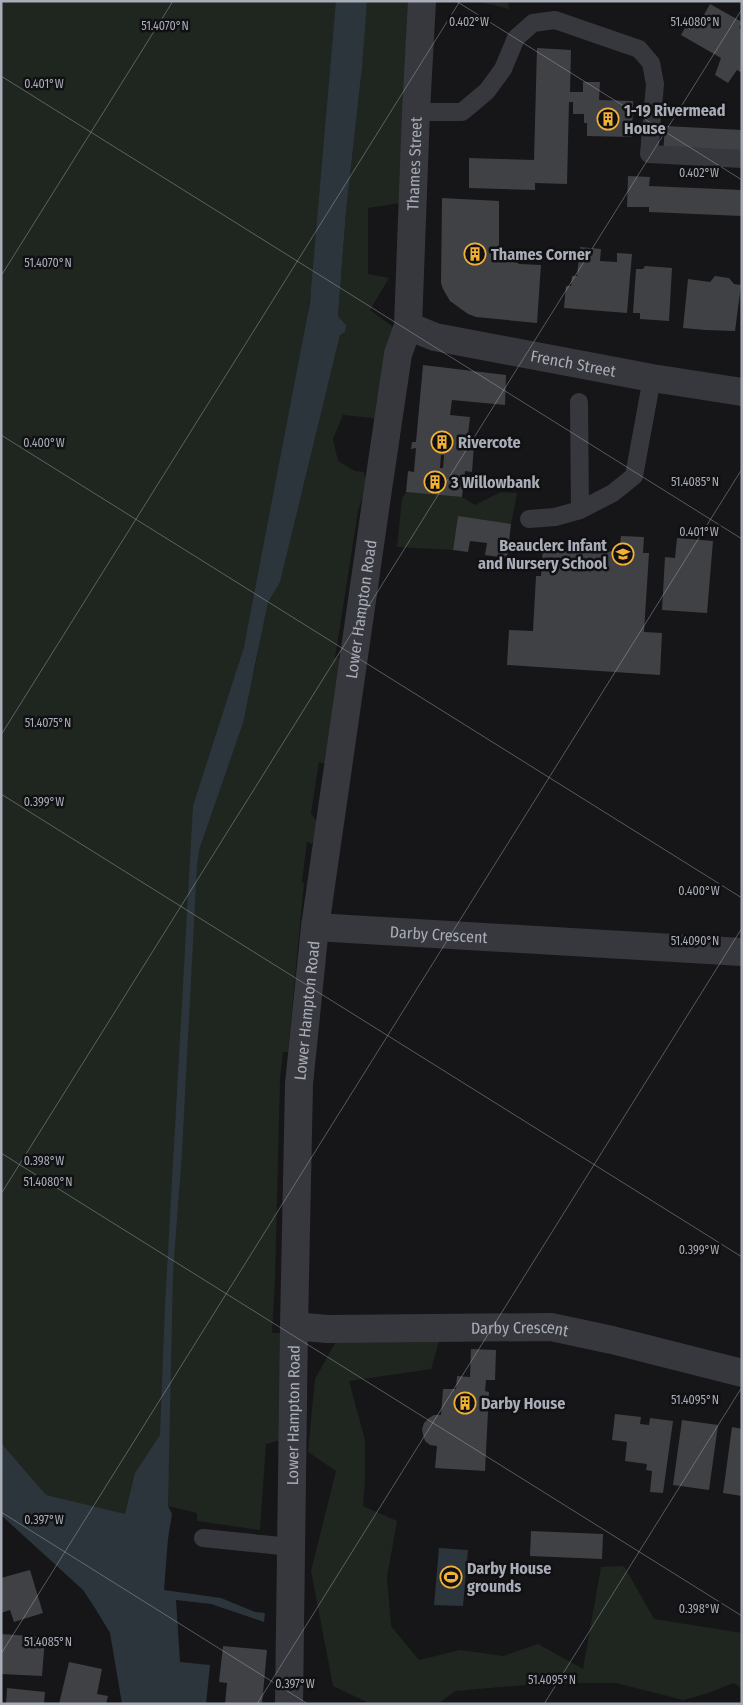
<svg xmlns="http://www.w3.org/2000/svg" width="743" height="1705" font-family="'Fira Sans Condensed',sans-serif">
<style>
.green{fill:#1e261f;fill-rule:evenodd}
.water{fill:#2c353c}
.building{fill:#404145;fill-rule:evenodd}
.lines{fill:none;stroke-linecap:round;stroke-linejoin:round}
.service{stroke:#37383d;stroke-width:18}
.minor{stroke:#37383d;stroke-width:28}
.tertiary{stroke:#37383d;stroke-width:28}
.ticks{fill:none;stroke:#a8adb8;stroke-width:1;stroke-opacity:0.45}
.labels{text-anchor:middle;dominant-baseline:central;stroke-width:5;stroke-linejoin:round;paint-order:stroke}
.poi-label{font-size:16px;font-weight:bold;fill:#a8adb8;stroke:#111113;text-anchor:start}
.street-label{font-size:16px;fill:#a8adb8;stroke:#111113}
.ticks-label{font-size:12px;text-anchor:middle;fill:#a8adb8;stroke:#111113;stroke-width:5;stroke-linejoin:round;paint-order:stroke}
</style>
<rect width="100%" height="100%" fill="#161618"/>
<path class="green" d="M1,1h365v9l1,-9h43l-10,202 -32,5v66l21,4 -19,32 30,22 -18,87 -39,-4 -10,24 5,22 17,10 9,1v3l5,3 -11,33 -23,147 12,1 -16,107 -12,-4 -8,51 9,13 -8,18 -5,-2 -5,40 2,1 -16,169h-5l-3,27 -5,201 -3,53h16l-3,106 -19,5 -6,86 -63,-9v-8l-29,-7 -28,35 -139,-60zM361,75l-15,137 -8,104 8,9 -6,10 -38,155 3,-161 5,-31zM267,603l-13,69 -17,-2 7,-23z
M477,1h31l1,8z
M406,492l56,5 13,8 26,-13 16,1 -6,31 -53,-7 -5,33 -56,-3 5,-49z
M339,1336l101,2 -9,31 -82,12 16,59v40l-2,26 34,15 -10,56 4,49 28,34 41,-10 43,6 35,-12 45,25 18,-102 23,-1 30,53 88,14v56l-8,-6 -29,11 -22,6 -67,-17h-66l-95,8 -17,13h-67l-38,-18 -22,-115 25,-100 -28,-19 7,-73z"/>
<path class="water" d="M336,1h31l-5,66 -16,145 -8,104 8,9 -1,7 -5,3 -60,247 -12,20 -25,121 -44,127 -2,15 -15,288 -9,119 -5,234 4,8 -4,25 -4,51 57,8 34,14 10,1 -1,9 -53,-18 -35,-4 4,62 30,3 -4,39h-84l-12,-71 -15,-25 -12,-18 -82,-75v-72l45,52 79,19 10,-41 25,-38 5,-129 28,-500 51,-159 66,-345z
M439,1548l29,2 -5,56 -29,-1z"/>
<path class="building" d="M710,4l32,18 -3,6 3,1v44l-5,-3 -9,13 -13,-8 6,-17 -40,-23 11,-20 9,5z
M537,48l34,2 -1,42h13v-10h17l-1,18 34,1 -1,36 -45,-1v-13h-3v-9h-11v-12h-4l-2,82 -32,-1v7l-66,-2v-30l65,2z
M665,126l77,4v29l-79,-4z
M628,176l22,1 -1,9 93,4v26l-93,-4v-5h-22z
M442,198l57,3v44l20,19 22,1 -4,58 -61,-6 -8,-3 -18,-13 -7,-12 -2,-6z
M580,247l21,2 -1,12 17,1v-9l15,1 -5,59 -63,-5 2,-22h5l1,-10h5z
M645,266l27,2 -3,53 -29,-2v-6h-7l3,-44h7z
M715,276l14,2 5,6 7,1 -6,46 -30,-1 -22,-2 5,-49 22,3z
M423,365l83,10 -1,30 -53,-5 -2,15 20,2 -3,27 7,1 -2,27 -7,-1 -3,26 -56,-5 2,-21 6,1 2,-24 -5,1 1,-7h4zM441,455h3l-1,13h-3z
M458,516l53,8 -4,34 -22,-3 2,-12 -17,-2 -2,11 -15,-2z
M621,536l23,1 -1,16h6l-5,79 18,1 -2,42 -153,-10 2,-35 24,1 3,-55h5l2,-29 76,5z
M677,538l36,3 -6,72 -45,-3 3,-53 10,1z
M471,1349l25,1 -1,30h-9l-1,11 4,1 -4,79 -50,-3 2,-22 -7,-1 -5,-4 -2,-6 -1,-6 2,-6 5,-5 5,-3h7l2,-26h13l1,-13 13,1z
M615,1414l26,3 -1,7 9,1 1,-7 23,3 -10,72 -13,-1 2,-21 -6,-1 1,-6 -22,-3 2,-19 -15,-2z
M682,1420l36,5 -9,65 -36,-5z
M732,1427l10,2v67l-19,-3z
M531,1531l72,3 -1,25 -72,-3z
M30,1570l13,43 -29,9 -4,-12 -9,3v-35z
M1,1634l44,3 -3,39 -41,-2z
M223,1646l44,4 -5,54h-37l2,-21 -8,-1z
M69,1662l33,7 -5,25 11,2 -2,8h-47z
M7,1688l38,4 -1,12h-38z"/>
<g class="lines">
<path class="service" d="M416,112h46l25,-21 16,-22 13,-31 17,-15 22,-3 84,29 12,14 4,21 -6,70 93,5
M579,402l1,108
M529,519l26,-2 25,-7 33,-17 21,-17 18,-98
M203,1538l88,9"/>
<g class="minor">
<path id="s1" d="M315,927l427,25"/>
<path id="s2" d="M294,1326l33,3 224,-2 61,13 130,33"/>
</g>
<g class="tertiary">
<path id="s3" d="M408,326l27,11 217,41 90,14"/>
<path id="s4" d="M289,1704l5,-378 5,-242 16,-157 62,-431 21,-142 10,-28 8,-214 6,-111"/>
</g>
</g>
<path class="ticks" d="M456,1l286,179M1,76l741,463M1,276l172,-275M1,435l741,463M1,735l459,-734M1,794l741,463M1,1153l741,463M1,1194l741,-1185M1,1512l307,192M1,1654l741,-1185M257,1704l485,-776M544,1704l198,-317"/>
<defs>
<g id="building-ring" transform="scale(1.125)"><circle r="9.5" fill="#111113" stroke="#f2b134" stroke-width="1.5"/><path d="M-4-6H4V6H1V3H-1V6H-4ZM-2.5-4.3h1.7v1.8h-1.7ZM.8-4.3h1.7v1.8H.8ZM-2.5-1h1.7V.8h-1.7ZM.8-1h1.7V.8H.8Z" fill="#f2b134"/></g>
<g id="school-ring" transform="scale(1.125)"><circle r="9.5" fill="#111113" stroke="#f2b134" stroke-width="1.5"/><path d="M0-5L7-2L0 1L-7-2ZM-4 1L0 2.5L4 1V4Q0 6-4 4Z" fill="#f2b134"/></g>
<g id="stadium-ring" transform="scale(1.125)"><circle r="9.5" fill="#111113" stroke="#f2b134" stroke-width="1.5"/><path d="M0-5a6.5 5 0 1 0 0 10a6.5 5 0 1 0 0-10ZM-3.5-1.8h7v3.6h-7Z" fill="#f2b134"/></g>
</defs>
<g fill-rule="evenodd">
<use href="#building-ring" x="608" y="119"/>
<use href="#building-ring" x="475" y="254"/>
<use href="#building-ring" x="442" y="442"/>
<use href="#building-ring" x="435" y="482"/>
<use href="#school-ring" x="623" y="554"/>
<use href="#building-ring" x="465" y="1403"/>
<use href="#stadium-ring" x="451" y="1577"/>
</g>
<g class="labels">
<g class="poi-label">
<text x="624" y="110">1-19 Rivermead<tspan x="624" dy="18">House</tspan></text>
<text x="491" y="254">Thames Corner</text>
<text x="458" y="442">Rivercote</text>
<text x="451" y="482">3 Willowbank</text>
<text x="607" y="545" text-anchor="end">Beauclerc Infant<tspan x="607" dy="18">and Nursery School</tspan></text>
<text x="481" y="1403">Darby House</text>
<text x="467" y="1568">Darby House<tspan x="467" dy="18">grounds</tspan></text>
</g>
<g class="street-label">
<text stroke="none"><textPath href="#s4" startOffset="1549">Thames Street</textPath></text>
<text stroke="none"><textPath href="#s3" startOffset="170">French Street</textPath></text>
<text stroke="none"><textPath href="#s4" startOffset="1099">Lower Hampton Road</textPath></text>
<text stroke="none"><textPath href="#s1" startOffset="124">Darby Crescent</textPath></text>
<text stroke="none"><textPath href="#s4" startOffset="694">Lower Hampton Road</textPath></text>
<text stroke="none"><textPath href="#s2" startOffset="226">Darby Crescent</textPath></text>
<text stroke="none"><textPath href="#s4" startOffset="289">Lower Hampton Road</textPath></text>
</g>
</g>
<g class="ticks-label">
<text x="469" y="26">0.402°W</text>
<text x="695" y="26">51.4080°N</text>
<text x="165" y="30">51.4070°N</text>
<text x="44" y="88">0.401°W</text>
<text x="699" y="177">0.402°W</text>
<text x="48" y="267">51.4070°N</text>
<text x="44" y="447">0.400°W</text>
<text x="695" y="486">51.4085°N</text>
<text x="699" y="536">0.401°W</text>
<text x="48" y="727">51.4075°N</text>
<text x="44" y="806">0.399°W</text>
<text x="699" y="895">0.400°W</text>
<text x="695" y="945">51.4090°N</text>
<text x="44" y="1165">0.398°W</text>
<text x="48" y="1186">51.4080°N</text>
<text x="699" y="1254">0.399°W</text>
<text x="695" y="1404">51.4095°N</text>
<text x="44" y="1524">0.397°W</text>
<text x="699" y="1613">0.398°W</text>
<text x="48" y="1646">51.4085°N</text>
<text x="552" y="1684">51.4095°N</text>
<text x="295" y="1688">0.397°W</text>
</g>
<rect width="743" height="1705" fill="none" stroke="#a8adb8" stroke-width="5"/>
</svg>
